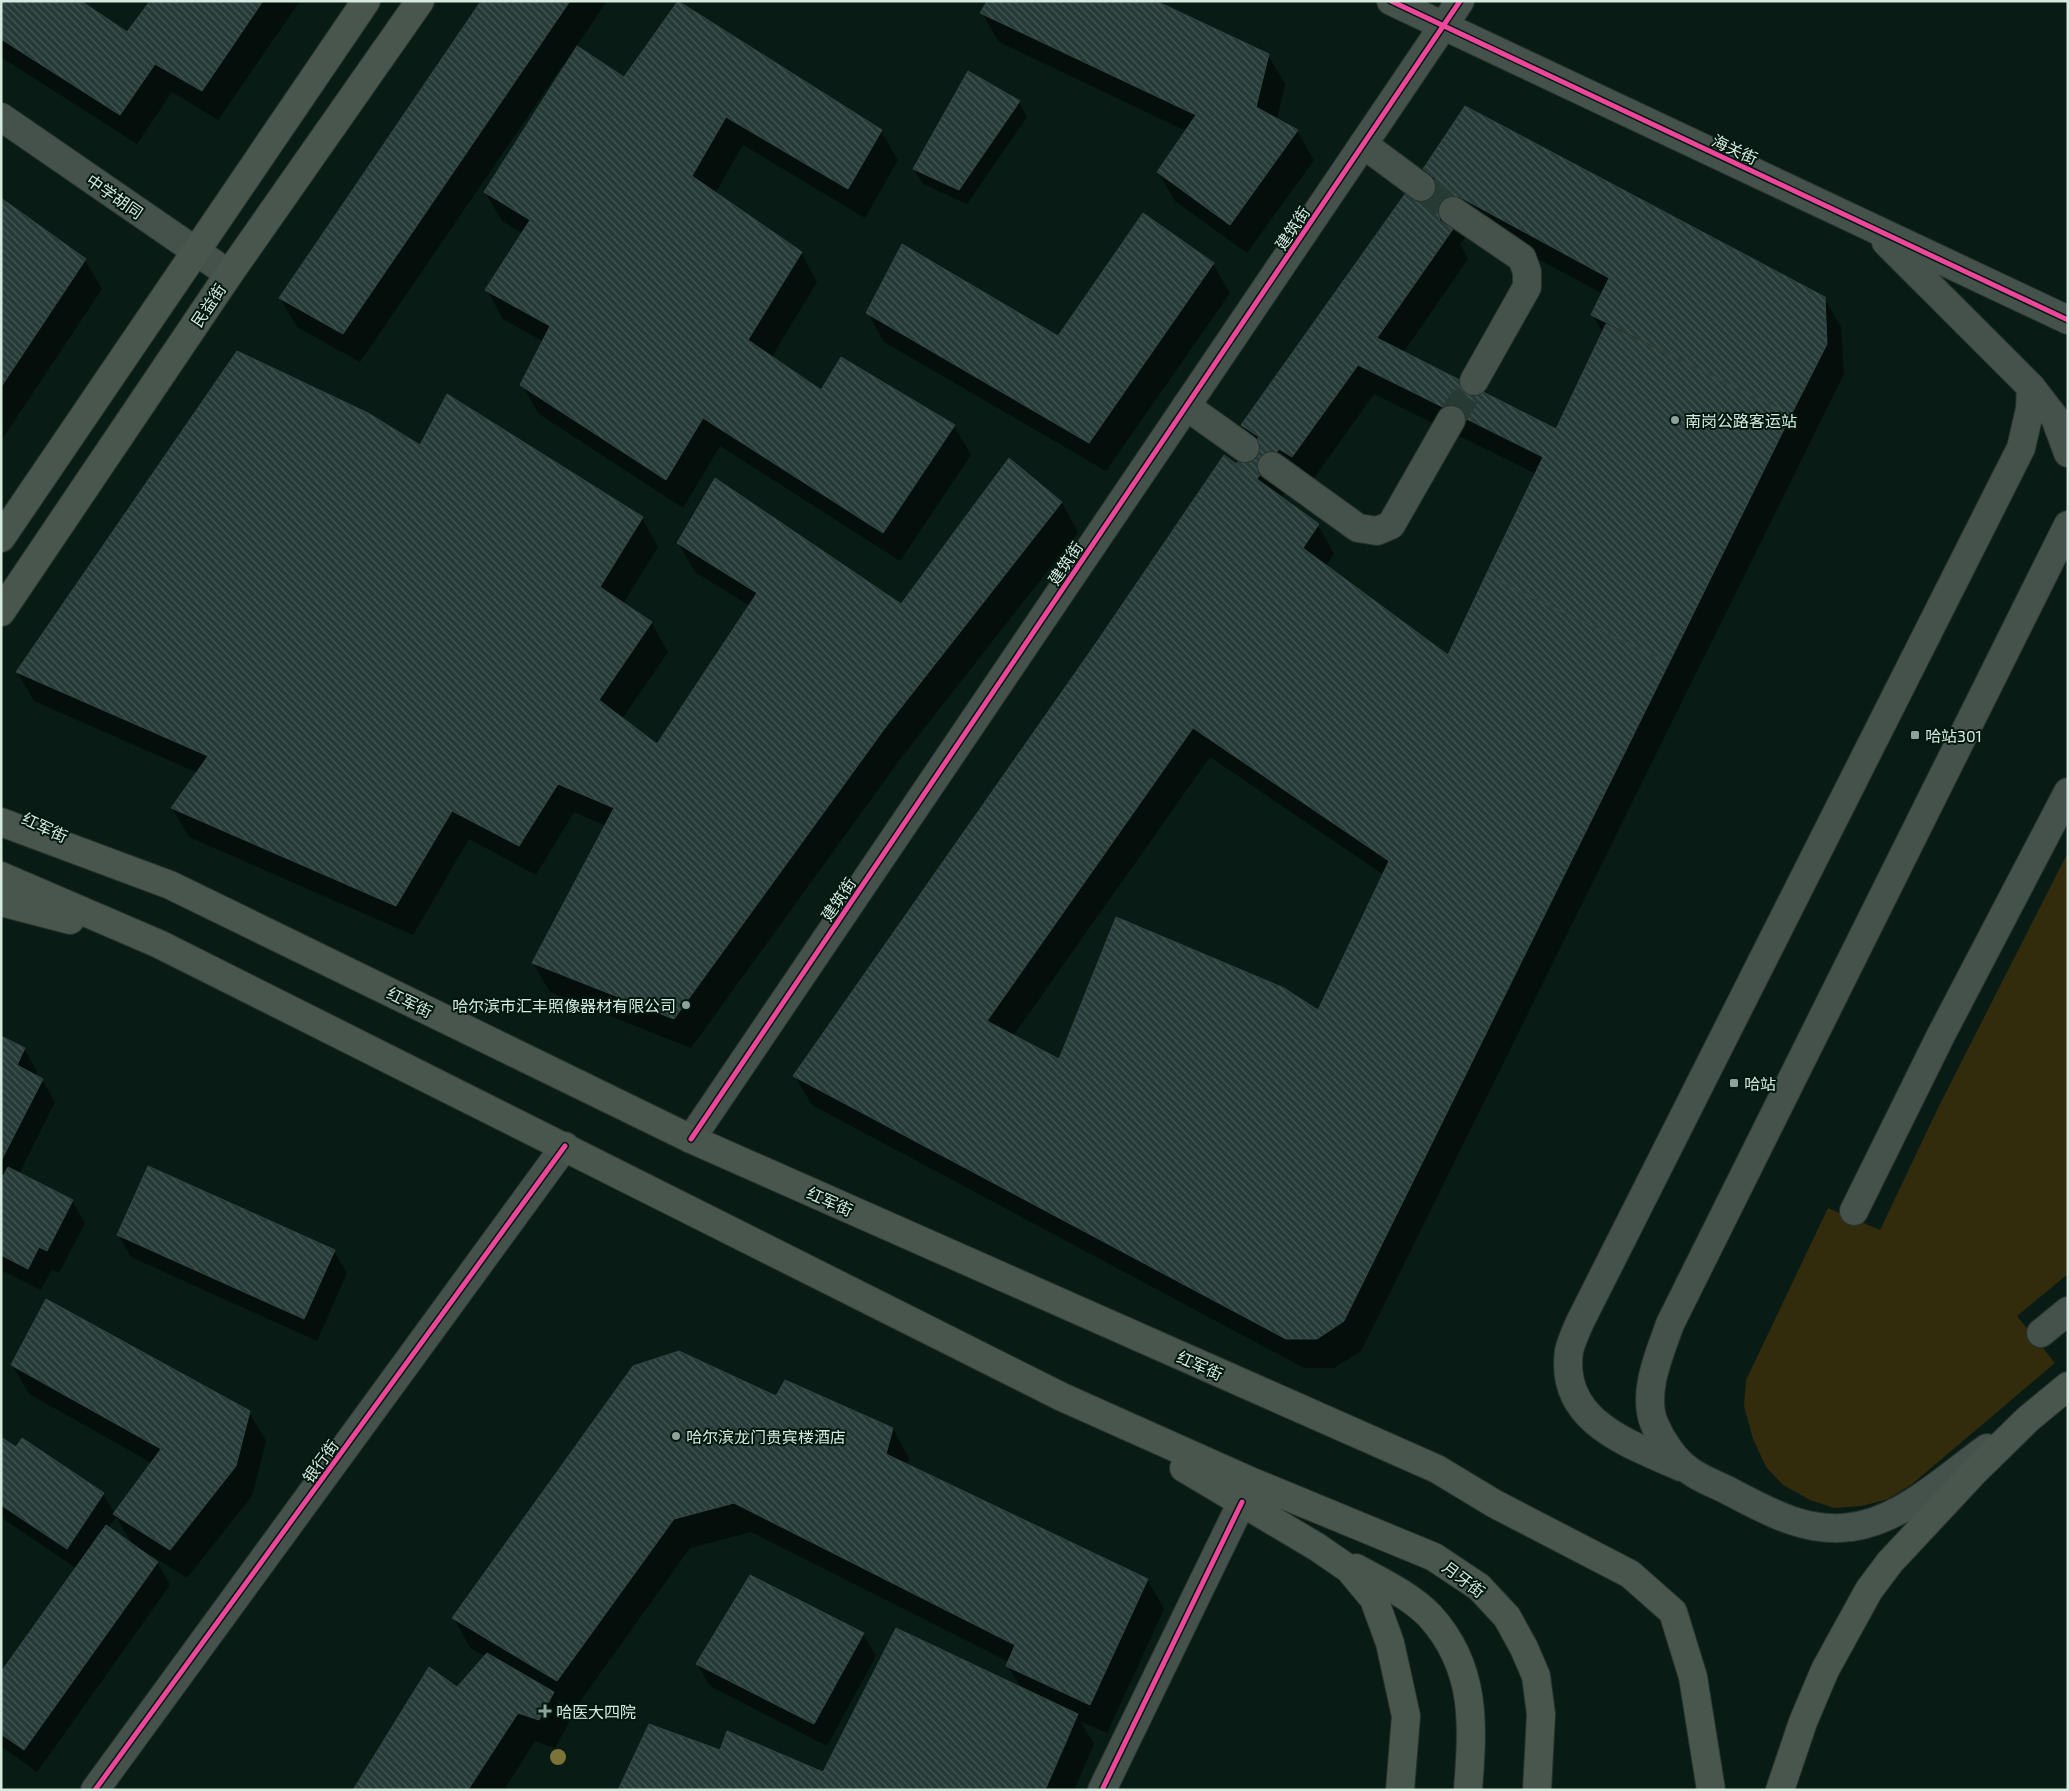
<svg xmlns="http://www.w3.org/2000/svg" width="2069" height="1791" font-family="'Exo 2','Noto Sans SC',sans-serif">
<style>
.grass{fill:#322c0c}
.shadow{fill:#0007;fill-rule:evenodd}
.building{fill:url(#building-back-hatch);stroke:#344542;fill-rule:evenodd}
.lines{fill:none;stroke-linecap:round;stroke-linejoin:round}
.minor-tunnel{stroke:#273a33;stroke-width:28;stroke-dasharray:28 14;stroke-linecap:butt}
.minor-casing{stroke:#27332e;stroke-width:30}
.major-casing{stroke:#27332e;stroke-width:30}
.minor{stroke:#45524c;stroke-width:28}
.major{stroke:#49564d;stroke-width:28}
.cycleway-casing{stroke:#00180e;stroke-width:8}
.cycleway{stroke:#ed469a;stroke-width:5}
.tree{fill:#7c7436}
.poi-dot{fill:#8ea299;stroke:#00180e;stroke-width:2}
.labels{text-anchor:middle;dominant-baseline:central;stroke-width:4;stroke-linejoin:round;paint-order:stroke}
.street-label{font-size:16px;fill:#d6eae0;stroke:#00180e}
.poi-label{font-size:16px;fill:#d6eae0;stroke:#00180e;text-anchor:start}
</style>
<defs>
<pattern id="building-back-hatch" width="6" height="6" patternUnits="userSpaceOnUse" patternTransform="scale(1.25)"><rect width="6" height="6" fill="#263b38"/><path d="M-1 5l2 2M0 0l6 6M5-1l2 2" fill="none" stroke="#455854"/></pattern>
</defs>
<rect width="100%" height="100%" fill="#081b14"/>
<path class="grass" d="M2068,852v422l-51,42 38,47 -144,122 -23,14 -26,7 -28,2 -24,-8 -27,-15 -17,-18 -13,-28 -9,-33 2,-26 82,-172 52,22 59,-124z"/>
<path class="shadow" d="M1,1l127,32 24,-32h148l-82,119 -46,-28 -35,52 -136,-87z
M483,1h124l-31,46 48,31 257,53 17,29 -33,58 -122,-73 -28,49 86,59 16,29 -46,76 50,34 133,34 17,29 -71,106 -180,-115 -37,62 -144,-94 -17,-29 22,-43 -41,-23 -16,-29 36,-56 -21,-13 -17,-29 80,-126 -2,-1 -203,297 -63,-35 -17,-29z
M982,13l286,42 17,29 -8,36 20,11 17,29 -67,93 -72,-52 -17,-29 28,-41 -187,-89z
M1019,102l8,15 -60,87 -44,-20 -9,-15z
M1424,169l400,129 17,29 3,47 -483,977 -27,17h-30l-492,-263 -17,-29 442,-610 17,-21 -11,-20 177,-221 12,-20zM1475,225l128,69 -10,21 10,18 -47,98 -153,-78 65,-94 -8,-15zM1374,394l162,80 -87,183 -123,-91 8,-12 -16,-29 -37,-27 15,-20 13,7zM1210,757l174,118 -65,136 -259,50 -47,-25z
M1,200l84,60 17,29 -101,152z
M1213,264l17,29 -124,178 -222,-129 -16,-29 190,24z
M420,447l222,71 16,29 -35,57 28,18 17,30 -46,67 36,26 92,-139 -55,-34 -17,-29 224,63 160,-103 16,29 -177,226 -210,290 -141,-56 -17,-29 73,-137 -32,-14 -38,63 -67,-36 -56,96 -224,-98 -17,-29 26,-35 -164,-72 -17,-29z
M1,1038l23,11 13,22 -2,5 7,4 13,22 -36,72 53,27 13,22 -26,50 -7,-4 -11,21 -40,-20z
M118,1235l216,16 13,22 -30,68 -186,-84z
M12,1365l237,47 17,29 -14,55 -65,82 -36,-23 -1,2 7,5 13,23 -133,187 -36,-26v-79l4,2 71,-101 -71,-48 -4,-7v-74l15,10 6,-9 81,54 12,20 37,-51 -123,-69zM116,1517l17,28 -25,-17z
M777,1398l116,31 16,29 -2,7 240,114 17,30 -57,124 -27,-12 14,23 -20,46h-28l26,-59h-3l-26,59h-424l102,-39 102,22 198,-85 -13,-22 1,-4 -258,-130 -61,16 -116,162 -18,-11 13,23 -14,26 -20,-7 -31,49h-150l103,-102 29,-31 -16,-9 -16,-30z
M863,1634l13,22 -49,90 -117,-60 -13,-22z"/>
<path class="building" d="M1,1h80l46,31 23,-31h113l-61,90 -47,-27 -35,51 -119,-76z
M481,1h89l-227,333 -64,-36z
M678,1l204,129 -34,59 -122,-72 -34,59 110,76 -54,88 73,50 20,-33 114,68 -72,108 -180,-115 -37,62 -146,-95 30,-59 -65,-36 45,-70 -46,-28 93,-146 47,31z
M987,1h169l113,53 -13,53 42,23 -68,95 -73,-53 39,-57 -216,-102z
M968,71l52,30 -61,89 -46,-21z
M1465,106l360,191 2,47 -36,71 -200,-100 18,-37 -151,-82 -35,-27z
M1434,179l24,17 -19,24 14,9 -76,109 179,91 50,-105 185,91 -122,248 -183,-88 57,-118 -185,-92 -66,92 -13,-8 -22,30 -21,-15 23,-27 -18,-12 164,-231 14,8z
M1,198l85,61 -85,128z
M1143,213l71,50 -125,180 -223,-130 36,-69 156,92z
M237,351l131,62 52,32 27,-51 196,123 -43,70 52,35 -53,78 58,44 100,-151 -80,-50 38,-65 186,126 108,-146 53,44 -177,226 -211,291 -142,-56 82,-155 -56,-24 -39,62 -67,-35 -56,95 -225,-98 37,-52 -192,-84z
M1224,455l95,69 -16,24 145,107 38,-80 183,88 -325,658 -27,18h-31l-493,-263 301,-430zM1193,728l196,133 -71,149 -34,-22 -168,-71 -57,142 -72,-38z
M1,1036l24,12 -8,17 26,14 -42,82z
M148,1166l187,84 -31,69 -187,-84z
M8,1167l65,33 -26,51 -8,-4 -11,22 -27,-14v-80l2,1z
M46,1299l204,112 -14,55 -66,84 -57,-36 48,-65 -150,-84z
M679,1351l97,45 9,-16 108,48 -7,26 262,125 -58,126 -84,-39 9,-21 -281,-142 -60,16 -117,162 -105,-63 181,-252z
M1,1437l15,10 6,-9 82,55 -37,56 -66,-44z
M106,1525l52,37 -134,188 -23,-16v-62z
M750,1575l114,58 -50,91 -118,-60z
M896,1628l182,86 -33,76h-427l31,-66 71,26 7,-19 96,41z
M487,1653l67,39 -15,28 -21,-7 -50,77h-115l76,-123 28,20z"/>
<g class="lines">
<path class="minor-tunnel" d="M1421,187l32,24
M1451,420l23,-39"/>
<g class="minor-casing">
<path id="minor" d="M1391,1l677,319
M1,117l228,157
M1363,144l58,43
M1453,211l69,47 5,14v15l-53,94
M1886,242l145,145 24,31 13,35
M1186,406l59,42
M1272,466l86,62 19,3 14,-6 60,-105
M691,1139l769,-1138
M1854,1211l87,-176 127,-243
M2041,1333l27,-22
M1987,1448c-39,28 -86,73 -136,79 -45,7 -86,-17 -124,-37 -12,-6 -26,-11 -37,-19 -16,-11 -29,-31 -36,-48 -12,-31 6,-70 16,-99l398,-799
M1681,1467c-51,-23 -122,-45 -112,-116 2,-9 7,-20 11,-29l441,-874 9,-39 1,-22
M95,1790l470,-644
M1102,1790l140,-288"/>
</g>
<g class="major-casing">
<path id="major" d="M1,538l365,-537
M1,612l228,-338 191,-273
M1,822l169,63 521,254 746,330 58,35 135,70 43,38 20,65 18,113
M1,876l158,68 903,453 188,84 184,76 45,30 28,30 17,31 12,28 5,38 -4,76
M1,902l69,18
M1184,1468l133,79 32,22 25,30 16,44 16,73 -6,74
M1356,1568c24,13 55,28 74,48 47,52 43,109 38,174
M1780,1790l23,-68 22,-52 44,-80 21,-28 85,-91 53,-52 40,-33"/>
</g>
<use href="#minor" class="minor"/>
<use href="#major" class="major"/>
<g class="cycleway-casing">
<path id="cycleway" d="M1391,1l677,319
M691,1139l769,-1138
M95,1790l470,-644
M1102,1790l140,-288"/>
</g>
<use href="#cycleway" class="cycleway"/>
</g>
<circle class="tree" cx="558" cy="1757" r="8"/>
<g class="poi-dot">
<circle cx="1675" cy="420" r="5"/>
<rect x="1910" y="730" width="10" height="10" rx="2.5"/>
<circle cx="686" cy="1005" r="5"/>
<rect x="1729" y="1078" width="10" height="10" rx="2.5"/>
<circle cx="676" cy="1436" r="5"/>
<path d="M542.5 1703.5h5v5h5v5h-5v5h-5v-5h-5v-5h5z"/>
</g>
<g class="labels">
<g class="street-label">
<text transform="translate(1735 149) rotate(25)">海关街</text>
<text transform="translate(115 196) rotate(35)">中学胡同</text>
<text transform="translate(1292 228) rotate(-56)">建筑街</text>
<text transform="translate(208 305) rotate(-56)">民益街</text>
<text transform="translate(1065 563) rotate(-56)">建筑街</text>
<text transform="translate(45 827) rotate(25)">红军街</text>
<text transform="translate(838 899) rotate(-56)">建筑街</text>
<text transform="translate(410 1002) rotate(26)">红军街</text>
<text transform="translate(830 1201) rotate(24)">红军街</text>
<text transform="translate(1200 1365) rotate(24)">红军街</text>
<text transform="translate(320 1461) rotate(-54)">银行街</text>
<text transform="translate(1464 1579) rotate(37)">月牙街</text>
</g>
<g class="poi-label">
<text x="1685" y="420">南岗公路客运站</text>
<text x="1925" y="735">哈站301</text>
<text x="676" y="1005" text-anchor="end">哈尔滨市汇丰照像器材有限公司</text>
<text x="1744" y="1083">哈站</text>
<text x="686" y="1436">哈尔滨龙门贵宾楼酒店</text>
<text x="556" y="1711">哈医大四院</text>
</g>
</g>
<rect width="2069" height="1791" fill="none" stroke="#d6eae0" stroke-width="5"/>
</svg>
